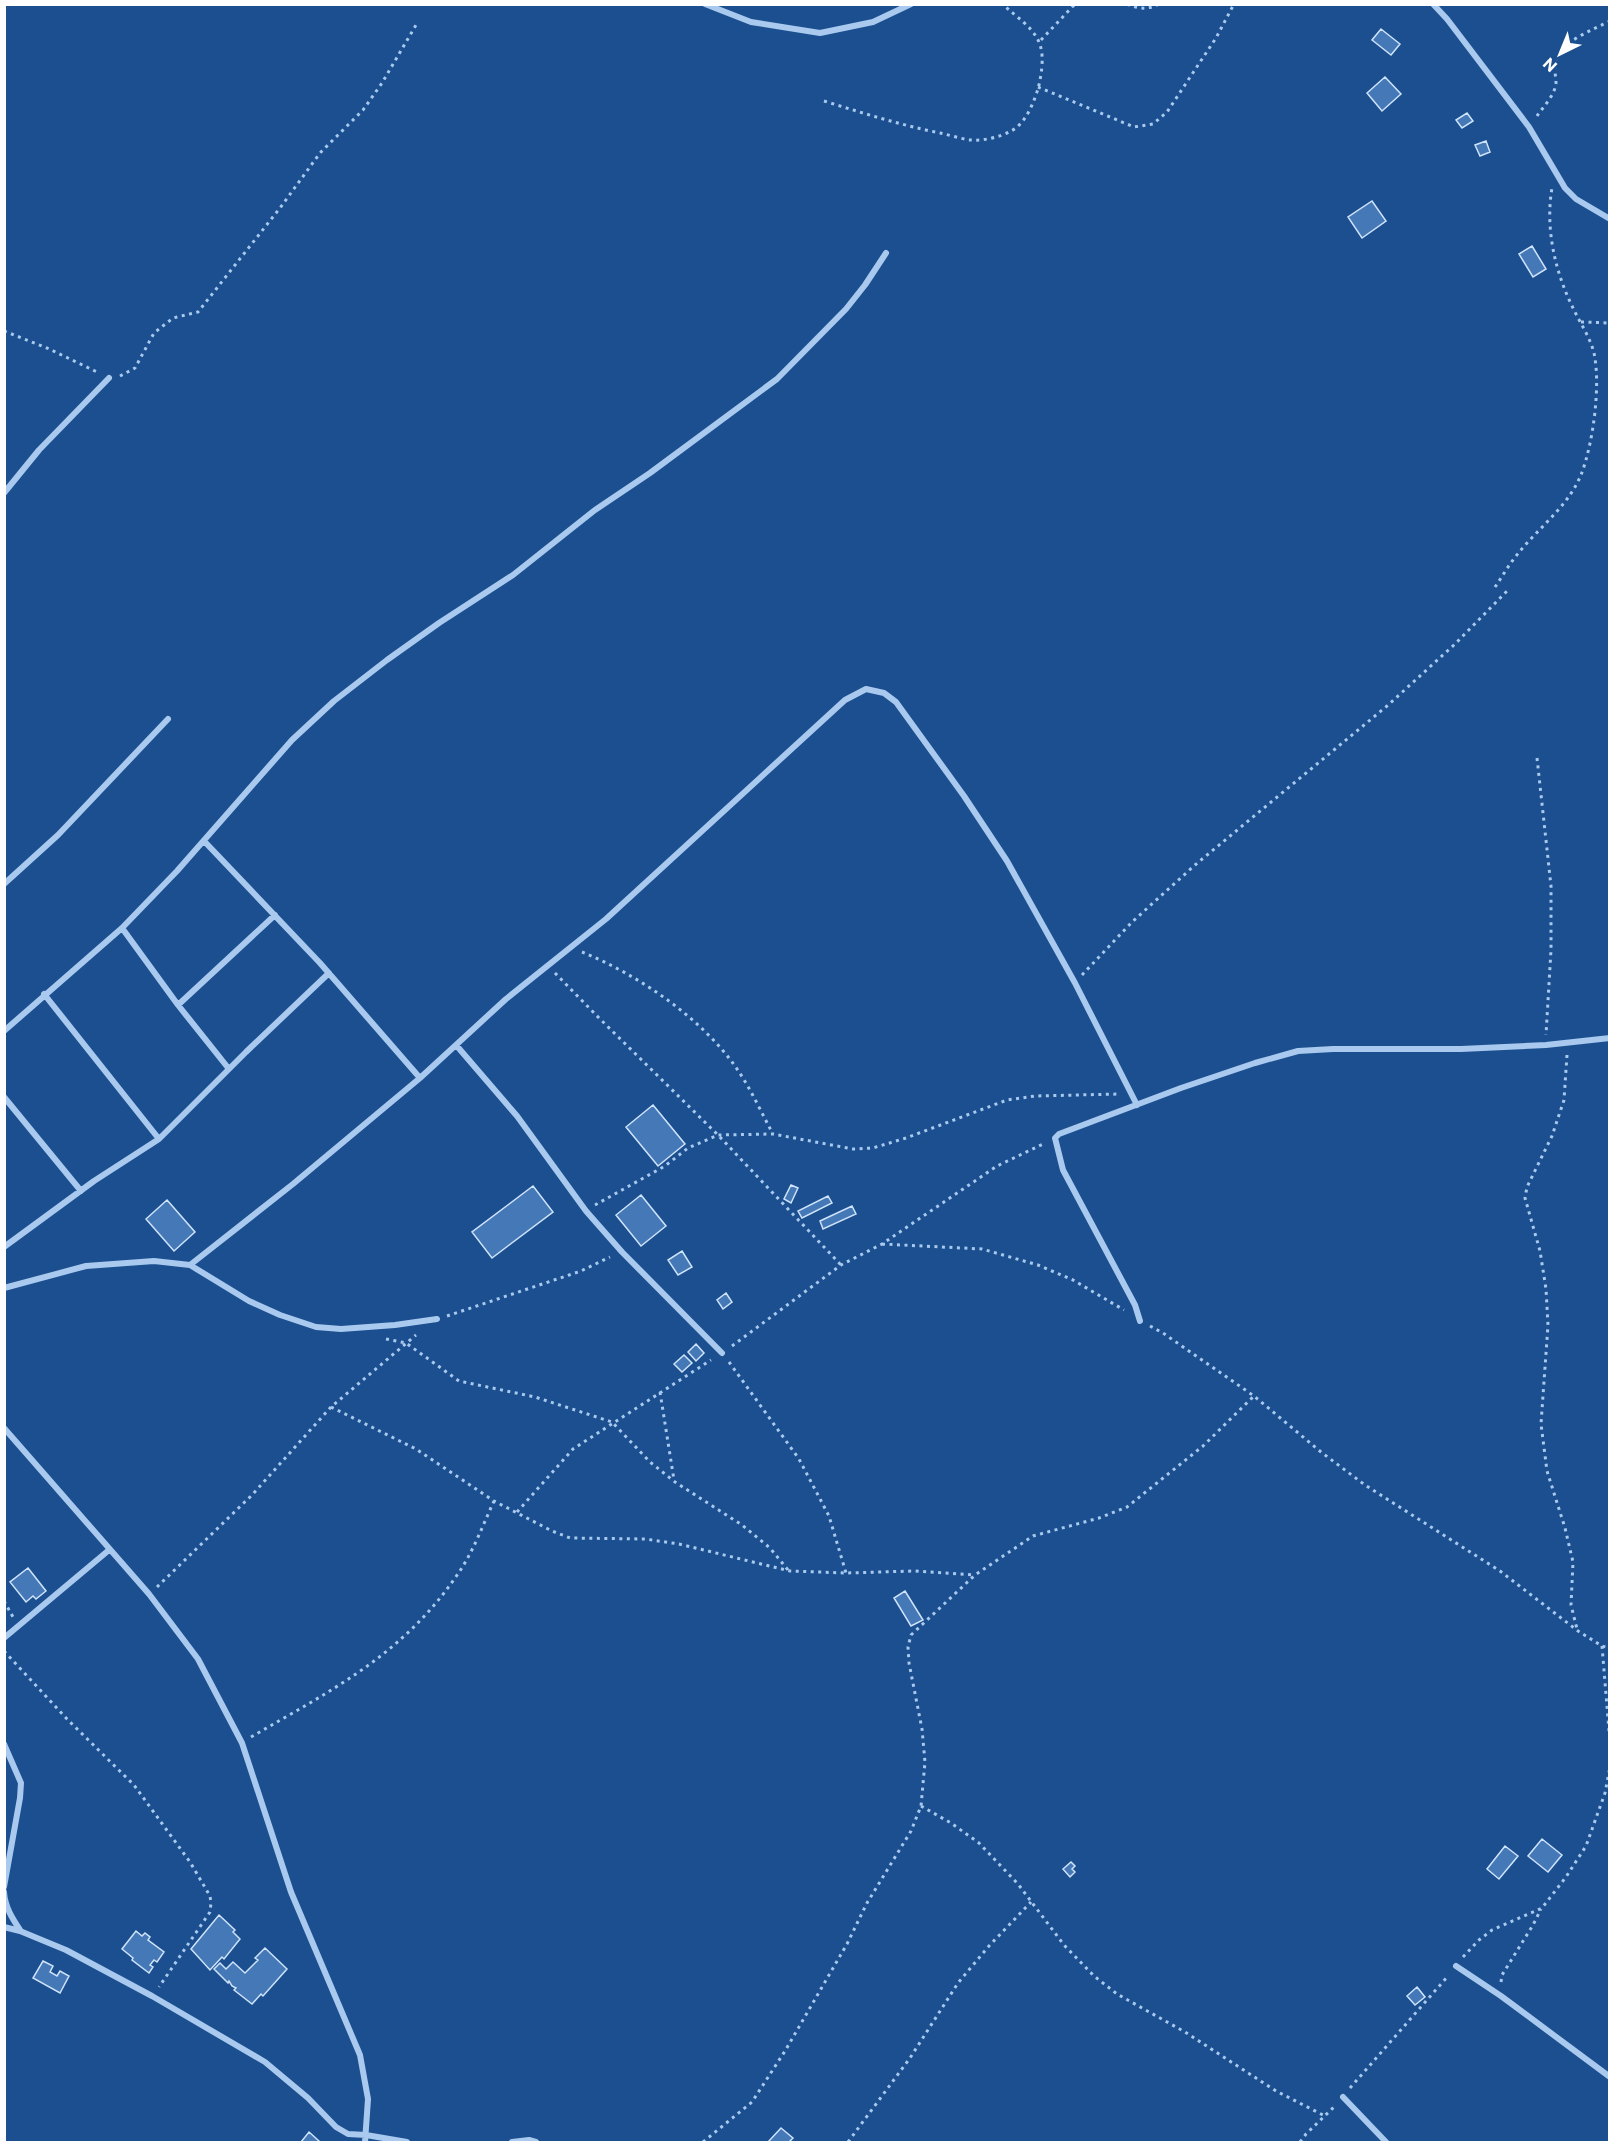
<svg xmlns="http://www.w3.org/2000/svg" width="1614" height="2147" font-family="Commissioner,sans-serif">
<style>
.building{fill:#4478b7;stroke:#cfe3fa;stroke-width:1.5}
.lines{fill:none;stroke-linecap:round;stroke-linejoin:round}
.path{stroke:#a9c9ee;stroke-width:3;stroke-dasharray:3 4.5;stroke-linecap:butt}
.minor{stroke:#a9c9ee;stroke-width:6}
</style>
<rect width="100%" height="100%" fill="#1b4f8f"/>
<path class="building" d="M1381,29l19,15 -9,11 -19,-15z
M1385,77l16,17 -19,17 -15,-18z
M1467,113l6,8 -11,7 -6,-8z
M1486,141l4,11 -10,4 -5,-11z
M1372,201l14,20 -24,17 -14,-21z
M1532,246l14,23 -13,8 -14,-23z
M653,1105l32,39 -27,22 -32,-39z
M791,1185l7,3 -7,15 -7,-4z
M533,1186l20,26 -61,46 -20,-26z
M641,1195l25,31 -25,20 -25,-31z
M828,1196l4,7 -30,15 -4,-7z
M167,1200l28,32 -21,19 -28,-32z
M852,1206l4,8 -33,15 -3,-8z
M682,1251l10,16 -14,8 -10,-15z
M726,1293l6,9 -9,7 -6,-9z
M696,1344l8,9 -8,8 -8,-9z
M684,1355l8,8 -10,9 -8,-8z
M28,1568l18,23 -10,8 -3,-3 -7,6 -16,-20z
M905,1591l18,29 -12,6 -17,-28z
M1542,1839l20,16 -14,17 -20,-16z
M1505,1846l13,10 -19,23 -12,-10z
M1071,1862l4,4 -3,3 3,3 -5,5 -7,-8z
M219,1915l16,15 -2,2 7,7 -16,20 -2,-2 -12,13 -19,-21z
M136,1931l6,5 3,-3 5,4 -2,3 16,12 -7,10 -3,-2 -4,5 3,2 -4,6 -17,-13 1,-2 -11,-9z
M265,1948l22,21 -24,27 -2,-2 -9,10 -18,-14 2,-2 -4,-2 -3,-5 -1,2 -14,-14 6,-6 6,6 7,-7 12,11 13,-13 -3,-2z
M43,1961l10,5 -3,6 7,4 3,-5 9,5 -9,17 -27,-15z
M1417,1987l8,10 -10,8 -8,-9z
M781,2128l12,10 -4,4h-21z
M309,2132l10,9 -1,1h-17z"/>
<g class="lines">
<path class="path" d="M1127,4c12,5 20,6 32,0
M1041,40l34,-36
M1038,87l96,40 19,-3 14,-12 49,-74 18,-34
M824,101c39,12 76,24 116,32 10,2 21,6 31,7 13,1 29,-3 40,-9 15,-7 24,-31 28,-46 10,-47 -4,-53 -37,-81
M1537,116c6,-9 18,-21 19,-33 0,-8 -3,-16 0,-24 5,-17 38,-30 54,-38
M1581,322l29,1
M4,331l43,17 52,25
M120,376l15,-8 19,-35 19,-15 25,-6 82,-104 40,-55 43,-43 19,-27 34,-58
M1495,587c7,-10 13,-21 21,-31 21,-27 51,-48 65,-81 12,-31 20,-89 13,-122 -4,-16 -14,-30 -21,-45 -18,-36 -28,-80 -21,-120
M1537,758l14,128v64l-5,85
M582,952c56,23 117,64 153,114 15,21 26,46 38,68
M555,973l44,45 119,117 123,130
M1082,975l50,-53 63,-57 192,-159 68,-62 54,-55
M1567,1055l-3,45 -12,36 -25,51 -2,11 15,53 6,38 2,36 -7,99 6,47 18,57 8,34 -2,43 6,24
M595,1205l70,-39 23,-18 30,-13 55,-1 80,15 20,-1 33,-10 101,-38 28,-4 85,-2
M882,1244l100,5 56,16 35,15 51,30
M447,1316l134,-45 29,-14
M1150,1326l13,7 91,63 67,56 44,33 135,86 78,60 24,15 8,2
M386,1339l20,4 53,38 76,16 77,25 38,40 25,20 67,43 28,23 18,22
M732,1346l109,-81 41,-21 115,-78 48,-23
M729,1362l70,97 30,57 17,57
M660,1392l14,88
M331,1407l85,42 78,52 58,30 18,7 75,1 34,5 111,27 56,2 68,-2 61,4
M517,1512l56,-63 138,-89
M157,1587l95,-92 79,-88 85,-72
M4,1601l9,16
M1602,1646l8,97
M4,1651l63,68 67,66 56,77 20,34 1,7 -1,9 -51,75
M251,1737c79,-46 150,-81 204,-159 17,-23 27,-51 39,-77
M921,1806l30,17 28,20 39,41 46,61 30,31 23,18 68,38 91,59 49,25
M1463,1957l16,-17 13,-10 50,-22 24,-31 20,-31 19,-53 5,-26
M1501,1982l1,-7 31,-50 8,-16
M1350,2088l98,-112
M703,2142l49,-40 33,-51 62,-107 20,-41 44,-72 10,-25 4,-44 -3,-33 -13,-66 -1,-16 3,-12 64,-60 58,-39 66,-18 28,-11 76,-61 51,-50
M848,2142l62,-84 48,-75 31,-37 42,-44
M1300,2142l6,-8 30,-29"/>
<path class="minor" d="M705,4l46,18 69,11 53,-11 38,-18
M1433,4l14,15 82,108 36,61 11,11 34,20
M4,493l35,-43 70,-72
M204,841l116,122 100,115
M4,884l54,-49 110,-116
M122,928l56,77 51,64
M44,994l115,145
M178,1005l97,-90
M4,1031l118,-103 55,-57 115,-131 42,-39 53,-41 52,-37 74,-48 82,-65 55,-37 127,-94 69,-70 19,-24 21,-32
M456,1045l61,71 69,95 36,41 100,101
M4,1097l77,94
M4,1247l90,-66 65,-42 87,-87 83,-79
M190,1265l103,-81 127,-106 86,-79 100,-80 239,-219 21,-11 18,4 12,9 68,94 43,65 68,122 62,122
M4,1288l82,-22 68,-5 36,4 59,36 31,14 36,12 25,2 54,-4 42,-6
M1140,1321l-5,-16 -72,-135 -8,-32 4,-4 122,-46 74,-25 43,-12 35,-2h128l85,-4 64,-7
M4,1428l145,166 49,65 44,84 49,149 69,163 8,44 -3,43
M4,1638l105,-88
M4,1744l17,39 -1,15 -16,89
M4,1892c1,15 8,26 16,38
M4,1927l16,4 46,19 86,46 113,66 43,36 28,29 12,7 18,1 41,7
M1456,1966l45,30 109,81
M1343,2097l43,45
M512,2142l17,-2 7,2"/>
</g>
<rect width="1614" height="2147" fill="none" stroke="#ffffff" stroke-width="12"/>
<g transform="translate(1560 54) rotate(223)" stroke="#1b4f8f" stroke-width="4.5" paint-order="stroke">
<path d="M0-4.5L10 22L0 15L-10 22Z" fill="#ffffff"/>
<text y="-9" font-size="16" font-weight="bold" text-anchor="middle" fill="#ffffff">N</text>
</g>
</svg>
